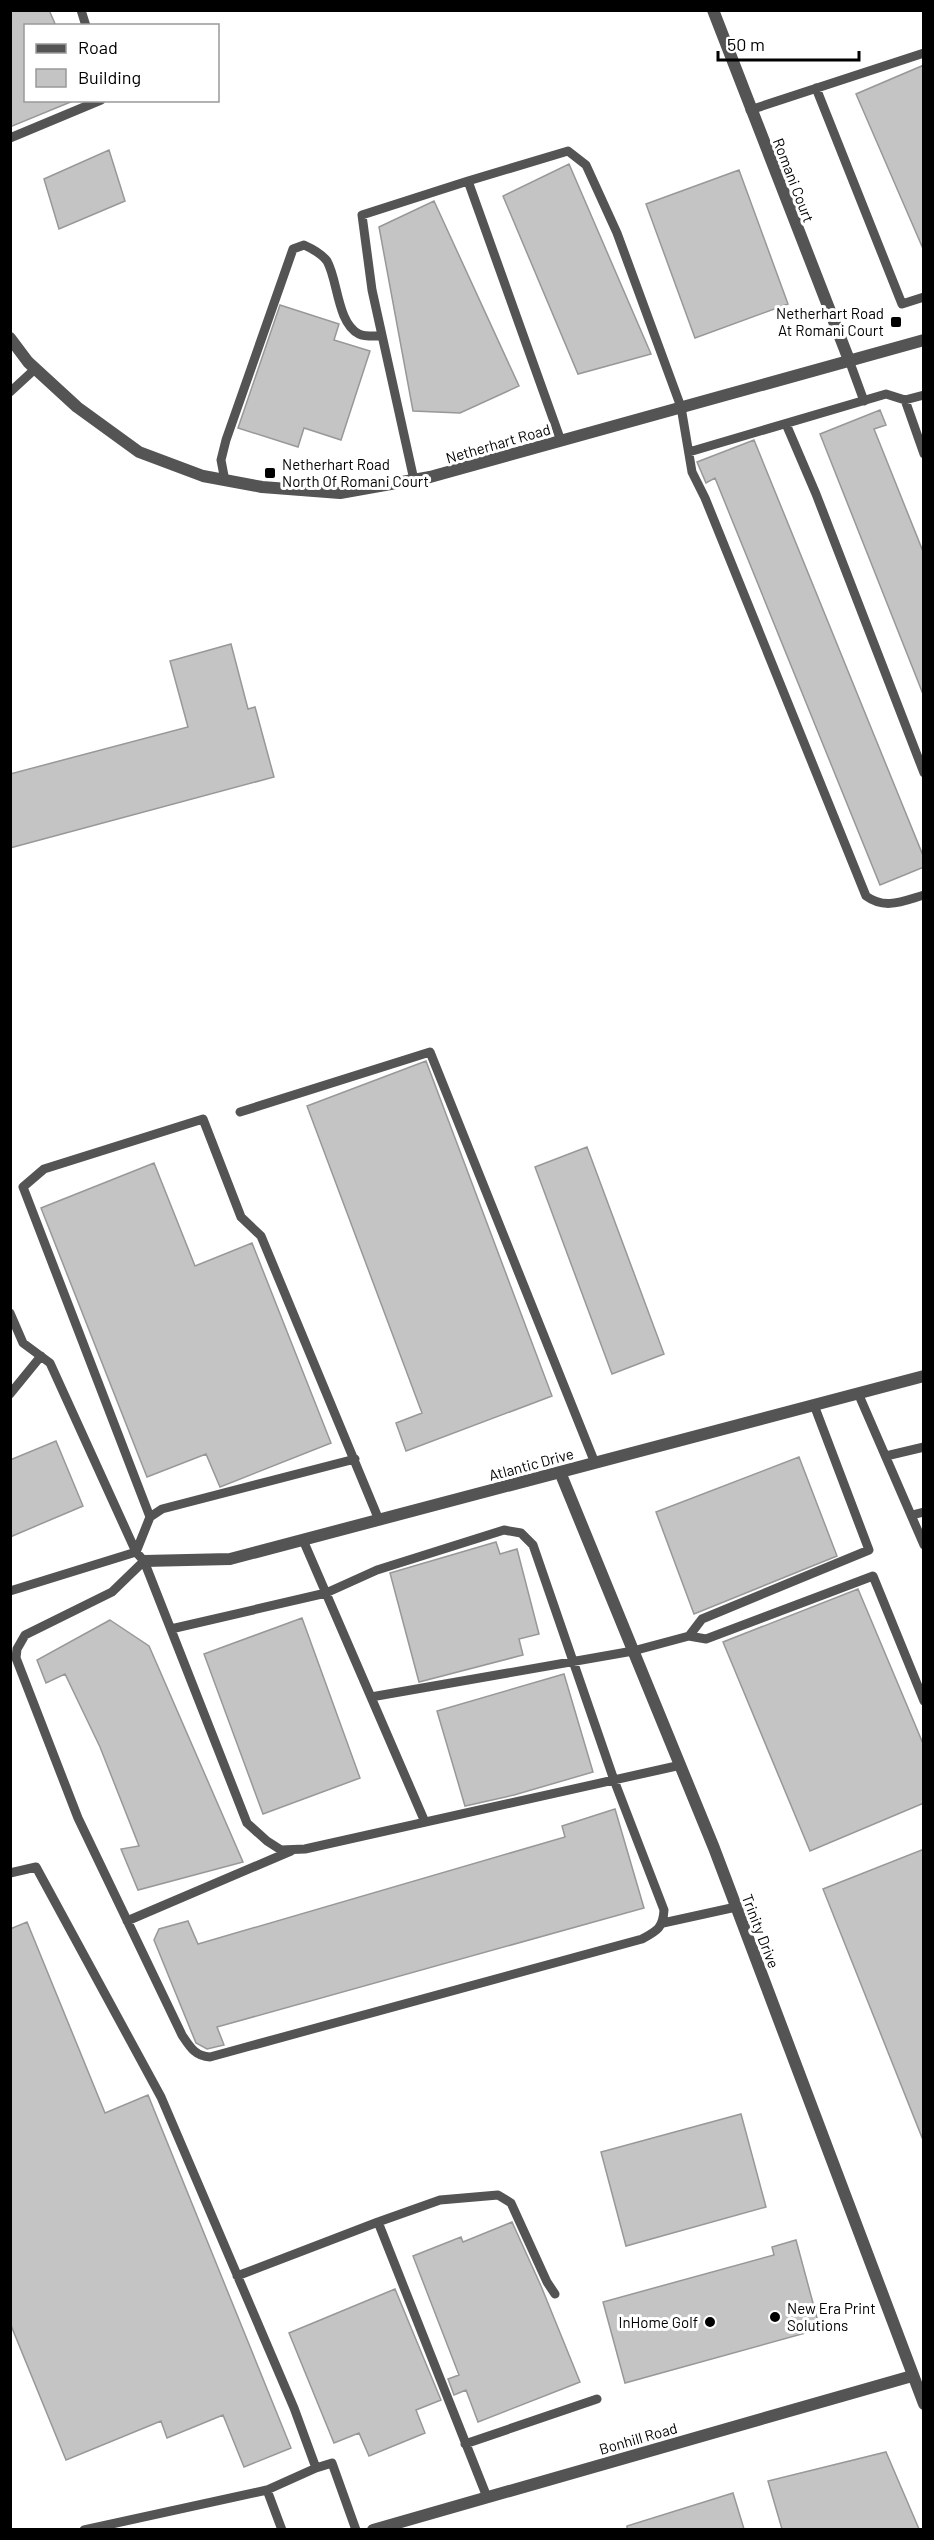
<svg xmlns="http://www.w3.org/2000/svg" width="934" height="2540" font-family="Barlow,sans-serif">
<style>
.building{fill:#c4c4c4;stroke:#989898;stroke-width:1.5}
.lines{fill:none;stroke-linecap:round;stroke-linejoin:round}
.service{stroke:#545454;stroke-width:9}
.minor{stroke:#545454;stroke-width:12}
.poi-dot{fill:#000;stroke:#fff;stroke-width:2}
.labels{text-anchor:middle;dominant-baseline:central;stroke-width:6;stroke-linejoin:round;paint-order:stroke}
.street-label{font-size:15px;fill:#000;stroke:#fff}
.poi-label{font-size:15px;fill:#000;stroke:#fff;text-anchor:end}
</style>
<rect width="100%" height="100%" fill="#fff"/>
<path class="building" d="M10,10h39l7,16h-30v74l47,1 -63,26z
M924,65v186l-68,-157z
M109,150l16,51 -66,28 -15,-50z
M569,164l82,190 -73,20 -75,-178z
M739,170l49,134 -93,34 -49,-134z
M434,201l85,185 -59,27 -47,-2 -34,-184z
M280,305l59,19 -5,16 36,11 -29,89 -37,-12 -6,19 -60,-19z
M880,410l6,15 -12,4 50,125 -1,140 -103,-260z
M754,440l170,418v9l-44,18 -165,-407 -9,5 -9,-21z
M231,644l17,65 7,-2 19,70 -264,71v-74l178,-47 -18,-66z
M426,1061l126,335 -146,55 -10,-28 26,-10 -115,-307z
M587,1147l77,207 -52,20 -77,-207z
M154,1163l41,103 57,-23 79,200 -111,44 -14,-33 -59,23 -106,-269z
M56,1441l27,65 -73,31v-77z
M799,1457l38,99 -143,58 -38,-102z
M496,1542l4,12 17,-5 22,85 -20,5 4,16 -104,27 -29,-109z
M858,1589l66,157v57l-114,48 -87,-209z
M302,1618l58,160 -97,36 -59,-160z
M110,1620l39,26 94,216 -105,28 -17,-41 18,-3 -39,-99 -35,-73 -19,9 -9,-23z
M564,1674l29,98 -79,23 -49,11 -28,-95z
M615,1809l29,99 -427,119 7,18 -17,4 -11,-6 -42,-103 5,-11 29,-8 10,23 367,-107 -3,-11z
M924,1849v291h-1l-100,-251z
M27,1922l78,191 43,-18 143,353 -47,19 -21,-52 -56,23 -6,-17 -95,39 -56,-137v-394z
M741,2114l25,93 -140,39 -25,-94z
M512,2222l29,64 39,96 -102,40 -12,-32 -12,5 -6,-16 11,-4 -46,-119 48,-19 2,5z
M796,2240l24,89 -195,54 -22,-81 171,-47 -2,-8z
M395,2289l46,111 -25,10 9,23 -56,23 -10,-23 -25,10 -45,-110z
M886,2452l33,77h-137l-14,-48z
M733,2493l11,36h-117v-3z"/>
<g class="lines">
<path class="service" d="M81,10l5,16
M816,88l86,216 22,-7
M750,110l174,-57
M10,138l91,-38
M849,360l15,41
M10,392l25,-23
M924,395l-19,5 19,54
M786,424l30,70 108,279
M561,441l-93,-260 100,-30 18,14 31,68 64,174 11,65 13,26 161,398c19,14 37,5 58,-1
M689,452l197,-58 19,6
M414,480l-42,-190 -10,-75 106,-34
M225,481l-4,-21 5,-20 67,-191 11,-4c9,4 17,8 23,16 11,19 10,62 32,73 6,3 16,2 23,2
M240,1112l190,-60 165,411
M10,1313l13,30 27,20 86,189 8,9 103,262 20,18 14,9 24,-1 376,-84
M858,1393l66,152
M10,1394l31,-38
M886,1456l38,-9
M912,1515l12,-3
M150,1517l-127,-330 21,-18 159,-50 38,98 20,19 118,284
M303,1540l122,282
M144,1561l-32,31 -87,43 -8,14 -1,9 62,160 104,217c8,12 13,21 28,22l432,-118c15,-8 21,-11 22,-29l-50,-130 -81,-235 -12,-12 -17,-3 -127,40 -51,23 -155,36
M10,1591l126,-39 14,-35 12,-8 193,-50
M689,1636l17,3 167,-63 51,125
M371,1697l262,-46 56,-15 13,-17 167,-69 -55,-145
M10,1873l26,-6 125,230 133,311 22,60 -49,22 -183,40
M127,1921l164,-70
M663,1923l73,-16
M237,2276l141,-54
M465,2444l132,-45
M316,2468l16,-5 24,67
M267,2490l15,40
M487,2497l-109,-275 62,-22 58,-5 13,8 36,79 8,12"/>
<path class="minor" d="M713,10l136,350
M10,338l18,24 49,45 62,45 64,24 59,11 78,6 90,-16 494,-137
M560,1472l154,376 210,556
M144,1561l86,-2 694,-183
M373,2530l539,-154"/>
</g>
<g class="poi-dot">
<rect x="890" y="316" width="12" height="12" rx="3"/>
<rect x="264" y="467" width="12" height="12" rx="3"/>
<circle cx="775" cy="2317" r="6"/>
<circle cx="710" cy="2322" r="6"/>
</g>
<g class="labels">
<g class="street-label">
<text transform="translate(794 180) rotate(69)">Romani Court</text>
<text transform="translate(498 443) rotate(-16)">Netherhart Road</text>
<text transform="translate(531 1464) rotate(-15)">Atlantic Drive</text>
<text transform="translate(761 1931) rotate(69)">Trinity Drive</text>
<text transform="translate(638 2438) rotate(-16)">Bonhill Road</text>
</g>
<g class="poi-label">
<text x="884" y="313">Netherhart Road<tspan x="884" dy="17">At Romani Court</tspan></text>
<text x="282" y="464" text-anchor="start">Netherhart Road<tspan x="282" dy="17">North Of Romani Court</tspan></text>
<text x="787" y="2308" text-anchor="start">New Era Print<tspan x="787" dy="17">Solutions</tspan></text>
<text x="698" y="2322">InHome Golf</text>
</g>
</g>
<rect width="934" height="2540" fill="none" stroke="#000000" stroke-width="24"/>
<rect x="24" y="24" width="195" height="78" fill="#ffffff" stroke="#999999" stroke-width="1.5"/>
<rect x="36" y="44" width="30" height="9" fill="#545454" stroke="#999999" stroke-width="1.5"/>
<text x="78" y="54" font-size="18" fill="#000000">Road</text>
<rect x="36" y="69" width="30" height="18" fill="#c4c4c4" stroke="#999999" stroke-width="1.5"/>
<text x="78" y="84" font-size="18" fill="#000000">Building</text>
<path d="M718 51v9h141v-9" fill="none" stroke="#000000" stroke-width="3"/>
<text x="727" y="51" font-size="18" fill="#000000" stroke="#ffffff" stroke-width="4.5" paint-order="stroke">50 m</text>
</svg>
